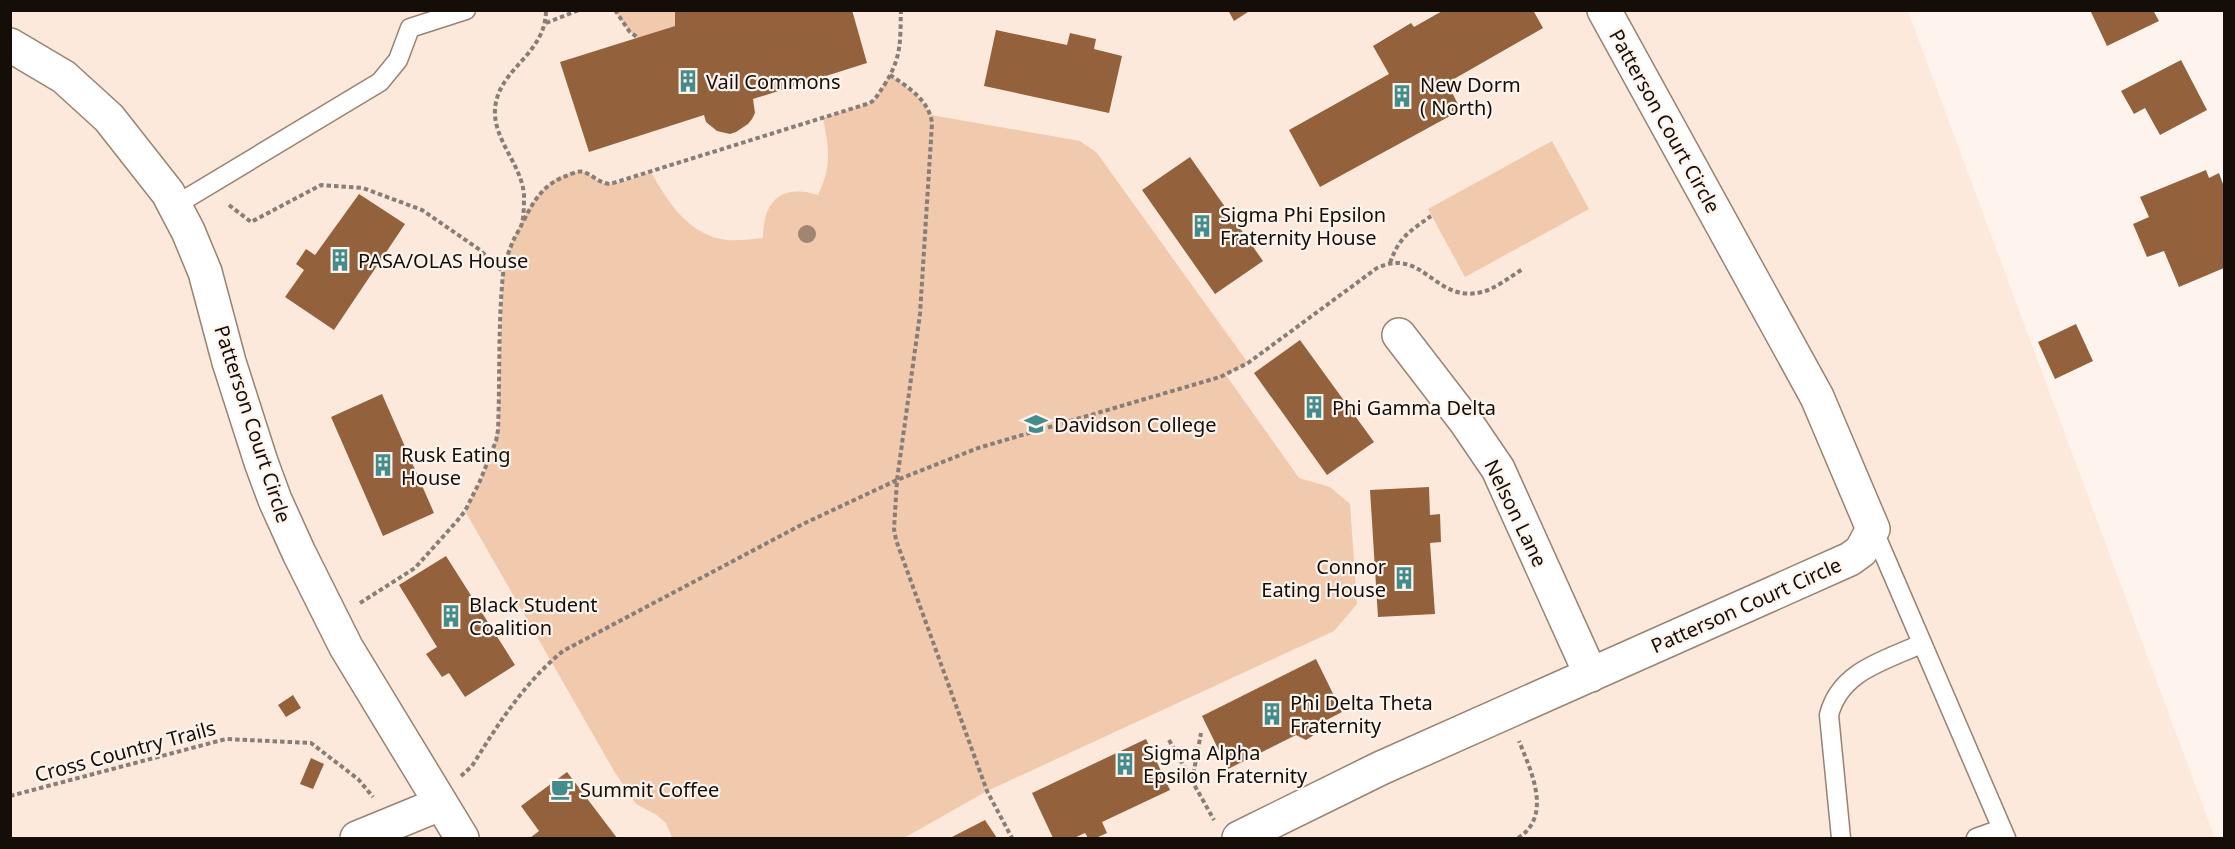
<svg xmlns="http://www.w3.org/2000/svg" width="2235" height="849" font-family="'Noto Sans',sans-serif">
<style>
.built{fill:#fde9db}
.green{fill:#f1c9ad}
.building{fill:#93613c}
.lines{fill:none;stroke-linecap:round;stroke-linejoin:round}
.lane-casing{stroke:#998272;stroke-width:21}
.street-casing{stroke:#998272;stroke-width:36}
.path{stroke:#887e78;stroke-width:4;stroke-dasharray:4.5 3;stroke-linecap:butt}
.lane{stroke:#fff;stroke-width:18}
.street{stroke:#fff;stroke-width:33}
.tree{fill:#9f8572}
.labels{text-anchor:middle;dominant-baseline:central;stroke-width:4.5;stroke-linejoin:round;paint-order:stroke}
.poi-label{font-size:20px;fill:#150d07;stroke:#fff4ed;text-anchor:start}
.street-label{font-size:20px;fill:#150d07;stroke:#fff4ed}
</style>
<rect width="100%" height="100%" fill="#fff4ed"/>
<path class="built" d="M10,11h1898l307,827h-2204z"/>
<path class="green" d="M615,11h60v15l-37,12 -9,-7z
M890,75c17,12 31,22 41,40l149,26 17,12 151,210 -22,12 73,103 31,9 20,17 7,100 -23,27 -347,160 -83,47h-232l-6,-15 -11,-9 -19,-10 -22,-33 -149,-260c13,-25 27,-53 33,-81l5,-158c8,-33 35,-103 79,-100 7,0 13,8 20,11 14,4 36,-7 49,-11 16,28 35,60 70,67 13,3 29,0 42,-1 0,-38 19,-54 55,-43 14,-29 11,-47 5,-77l47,-15 6,-5z
M1552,141l37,68 -124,68 -37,-68z"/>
<path class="building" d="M675,10h177l15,53 -114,36 2,14 -3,6 -4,5 -12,8 -6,2 -13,-3 -11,-9 -2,-7 -115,37 -29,-90 115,-36z
M1228,10h23l-17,11z
M1444,10h89l10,18 -96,55 14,27 -141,77 -31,-57 100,-56 -16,-28 38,-23 3,4z
M2090,10h63l6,11 -52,25z
M996,30l71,15 3,-12 26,6 -2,10 28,7 -13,57 -125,-27z
M2181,60l26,50 -47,25 -15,-27 -11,6 -13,-23z
M1190,157l73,104 -48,33 -73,-104z
M2206,170l3,8 10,-5 5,14v81l-45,19 -15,-36 -17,6 -14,-33 16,-7 -9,-20z
M359,194l46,30 -71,106 -49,-33 19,-27 -8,-6 10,-15 9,6z
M2076,324l17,37 -38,18 -17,-37z
M1300,340l74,102 -47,33 -73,-102z
M382,394l52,119 -51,23 -52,-119z
M1429,487l1,28 10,-1 1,28 -11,1 5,71 -57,3 -8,-127z
M446,556l69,109 -50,32 -16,-24 -7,4 -16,-23 11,-7 -38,-62z
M1316,659l26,53 -27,14 -1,9 -8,5 -10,-5 -68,34 -26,-53z
M293,695l8,13 -15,9 -8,-12z
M1146,739l24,51 -68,32 5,11 -11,5h-8l-3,-5 -11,5h-21l-21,-45z
M311,758l13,6 -11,25 -13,-5z
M567,772l50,66h-87l9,-7 -18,-25z
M985,820l12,18h-47z"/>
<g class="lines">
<g class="lane-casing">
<path id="lane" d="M174,206l206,-124 18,-22 12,-32 56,-18
M1873,529l133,309
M1841,838l-12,-123c11,-44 55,-54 92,-71
M1976,838l25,-9"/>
</g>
<g class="street-casing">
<path id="street" d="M10,45l54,32 45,41 59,75 20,38 17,41 24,90 32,100 14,38 24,53 47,94 116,191
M1399,335l67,87 32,47 93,206
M357,838l83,-34
M1239,838l142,-70 469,-209 11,-8 12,-22 -56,-132 -213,-387"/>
</g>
<path class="path" d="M615,10l14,21 9,7
M546,23l33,-13
M890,75c18,12 39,25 42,48l-12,191 -23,166 -3,49 2,11 91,251 25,47
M229,205l22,17 70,-37 42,3 59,22 58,40 23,22
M524,220c10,-20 20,-36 42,-44 5,-2 13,-6 18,-4 10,4 15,11 26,12l260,-81c7,-5 10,-12 15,-19 17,-28 15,-42 16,-74
M1390,263c9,-26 20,-32 41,-47
M360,603l55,-35 42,-47 8,-10 15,-30 16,-40 2,-11c2,-52 0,-105 5,-156 2,-12 6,-24 11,-35 2,-5 7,-11 8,-16 2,-8 2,-19 2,-28 -2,-30 -31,-55 -29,-86 3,-41 51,-54 51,-99
M1169,740l45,80
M461,776l11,-10c27,-43 51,-82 91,-115l240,-127 94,-44 81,-32 242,-71 28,-14 129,-95c47,-22 57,36 105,24 13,-3 29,-16 41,-23
M1192,781l9,-48
M10,796l216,-57 85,4 47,36 15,18
M1518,838c35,-22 13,-67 1,-97"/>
<use href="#lane" class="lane"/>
<use href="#street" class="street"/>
</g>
<circle class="tree" cx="807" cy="234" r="9"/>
<defs>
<g id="building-bare" transform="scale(1.8)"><path d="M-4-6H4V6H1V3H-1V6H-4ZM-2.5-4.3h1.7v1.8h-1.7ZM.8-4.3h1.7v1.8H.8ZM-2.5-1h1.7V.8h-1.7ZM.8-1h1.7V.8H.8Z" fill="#448c8c" stroke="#fff4ed" stroke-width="2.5" paint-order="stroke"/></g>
<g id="university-bare" transform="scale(1.8)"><path d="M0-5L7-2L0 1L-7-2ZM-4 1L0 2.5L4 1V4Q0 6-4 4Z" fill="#448c8c" stroke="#fff4ed" stroke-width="2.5" paint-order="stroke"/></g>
<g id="cafe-bare" transform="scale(1.8)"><path d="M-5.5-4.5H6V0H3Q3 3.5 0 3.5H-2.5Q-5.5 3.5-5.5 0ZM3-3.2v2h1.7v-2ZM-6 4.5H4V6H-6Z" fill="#448c8c" stroke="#fff4ed" stroke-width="2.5" paint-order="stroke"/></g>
</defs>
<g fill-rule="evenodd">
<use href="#building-bare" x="688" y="81"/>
<use href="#building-bare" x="1402" y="96"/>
<use href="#building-bare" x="1202" y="226"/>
<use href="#building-bare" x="340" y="260"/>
<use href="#building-bare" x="1314" y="407"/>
<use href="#university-bare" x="1036" y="424"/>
<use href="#building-bare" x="383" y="465"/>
<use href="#building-bare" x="1404" y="578"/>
<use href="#building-bare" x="451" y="616"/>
<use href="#building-bare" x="1272" y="714"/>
<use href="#building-bare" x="1125" y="764"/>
<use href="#cafe-bare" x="562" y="789"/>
</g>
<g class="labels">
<g class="poi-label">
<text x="706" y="81">Vail Commons</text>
<text x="1420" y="84">New Dorm<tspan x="1420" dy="23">( North)</tspan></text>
<text x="1220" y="214">Sigma Phi Epsilon<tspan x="1220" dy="23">Fraternity House</tspan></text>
<text x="358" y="260">PASA/OLAS House</text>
<text x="1332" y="407">Phi Gamma Delta</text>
<text x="1054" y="424">Davidson College</text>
<text x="401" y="454">Rusk Eating<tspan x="401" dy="23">House</tspan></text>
<text x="1386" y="566" text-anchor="end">Connor<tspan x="1386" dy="23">Eating House</tspan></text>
<text x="469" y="604">Black Student<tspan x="469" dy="23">Coalition</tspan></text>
<text x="1290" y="702">Phi Delta Theta<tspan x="1290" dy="23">Fraternity</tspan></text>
<text x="1143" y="752">Sigma Alpha<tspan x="1143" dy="23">Epsilon Fraternity</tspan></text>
<text x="580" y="789">Summit Coffee</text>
</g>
<g class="street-label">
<text transform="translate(1665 121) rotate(61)">Patterson Court Circle</text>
<text transform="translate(253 424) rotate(72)">Patterson Court Circle</text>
<text transform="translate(1516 513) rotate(64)">Nelson Lane</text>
<text transform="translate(1746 605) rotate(-24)">Patterson Court Circle</text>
<text transform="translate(125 751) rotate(-15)">Cross Country Trails</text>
</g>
</g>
<rect width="2235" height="849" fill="none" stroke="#150d07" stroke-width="24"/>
</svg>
